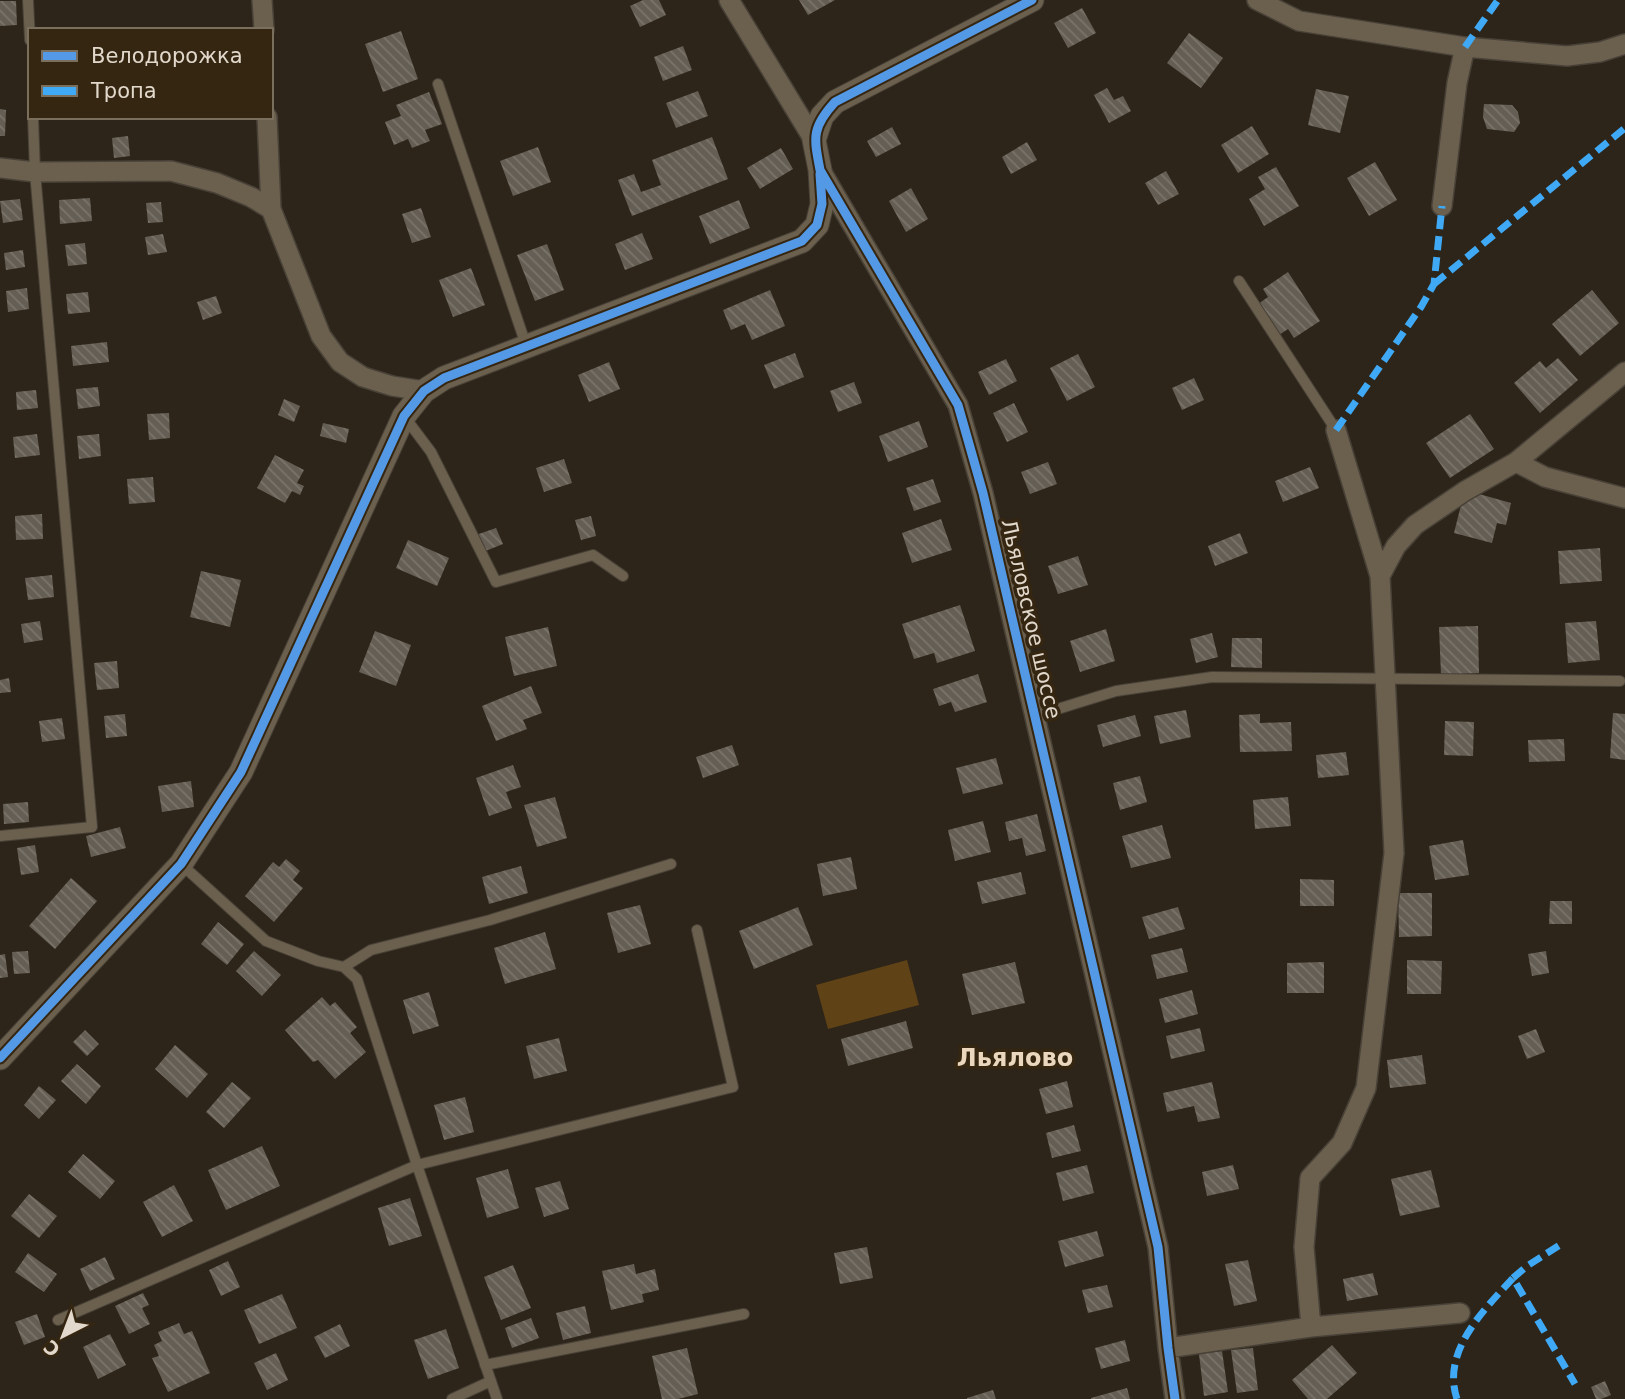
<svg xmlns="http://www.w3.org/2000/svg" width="1625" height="1399" font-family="'DejaVu Sans',sans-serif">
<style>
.grass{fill:#5f4216}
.building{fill:url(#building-back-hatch)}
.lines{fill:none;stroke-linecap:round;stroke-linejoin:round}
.service-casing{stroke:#484137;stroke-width:12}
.minor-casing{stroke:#484137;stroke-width:22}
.tertiary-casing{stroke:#484137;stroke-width:25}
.service{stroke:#6b5f4e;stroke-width:10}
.minor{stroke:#6b5f4e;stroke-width:19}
.tertiary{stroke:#6b5f4e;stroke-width:23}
.quiet{stroke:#3fa9f5;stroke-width:7;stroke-dasharray:14 7;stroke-linecap:butt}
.cycleway-casing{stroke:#352611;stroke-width:13}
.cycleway{stroke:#5399e6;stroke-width:9}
.labels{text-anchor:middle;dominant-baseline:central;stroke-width:7;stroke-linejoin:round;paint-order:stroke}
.street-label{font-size:21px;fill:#e2d9cc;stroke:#352611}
.quarter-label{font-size:24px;font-weight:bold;fill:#ead7be;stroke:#352611}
</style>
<defs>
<pattern id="building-back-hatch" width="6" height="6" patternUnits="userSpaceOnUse" patternTransform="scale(1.75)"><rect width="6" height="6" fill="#655e54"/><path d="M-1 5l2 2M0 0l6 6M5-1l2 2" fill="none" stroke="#7b746b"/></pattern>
</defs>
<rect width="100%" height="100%" fill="#2d2519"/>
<path class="grass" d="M907,960l12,45 -91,24 -12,-44z"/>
<path class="building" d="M643,0h16l7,15 -26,12 -10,-21z
M799,0h36l-27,15z
M0,1h16l1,24 -17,1z
M1082,8l14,25 -28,15 -14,-25z
M401,31l17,48 -35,13 -18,-48z
M1189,33l34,25 -22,30 -34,-25z
M683,46l9,24 -29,11 -9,-24z
M1107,88l7,12 9,-4 8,15 -22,12 -15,-28z
M1316,89l33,7 -9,37 -32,-8z
M698,91l10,25 -32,12 -10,-25z
M429,92l13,32 -17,6 5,11 -18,7 -4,-9 -14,6 -9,-23 16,-6 -5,-11z
M1484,104l28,1 6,7 2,11 -6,9 -27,-3 -4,-12z
M0,109l6,1 -1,26h-5z
M1252,126l17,28 -31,19 -17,-28z
M892,127l9,17 -25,13 -9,-16z
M128,136l2,20 -16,2 -2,-20z
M712,137l16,42 -96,37 -14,-36 16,-6 7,18 20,-7 -9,-25z
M1027,142l10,18 -26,14 -9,-17z
M538,147l13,35 -38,14 -13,-35z
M781,148l12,21 -33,20 -13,-21z
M1375,162l22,38 -28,16 -22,-38z
M1276,167l23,39 -35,20 -15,-27 16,-10 -7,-12z
M1166,171l13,23 -21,11 -13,-22z
M911,188l17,31 -22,13 -17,-31z
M90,198l2,23 -32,3 -1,-24z
M20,199l3,21 -20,3 -3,-22z
M739,200l11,28 -40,16 -11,-28z
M161,202l2,20 -15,1 -2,-20z
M421,208l10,29 -19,6 -10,-29z
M642,233l11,26 -28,11 -10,-26z
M163,234l4,18 -19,3 -3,-18z
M85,243l2,21 -19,2 -3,-21z
M547,244l17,46 -29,11 -18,-46z
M23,250l2,17 -19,3 -2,-17z
M471,268l14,37 -32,12 -14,-37z
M1288,272l32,49 -26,17 -6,-9 -9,6 -21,-31 10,-7 -5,-8z
M27,288l2,21 -21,3 -2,-21z
M770,290l15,36 -33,14 -7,-16 -14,6 -8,-20z
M1592,290l27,33 -39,33 -28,-32z
M88,292l2,20 -22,2 -2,-20z
M216,296l6,17 -19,7 -6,-18z
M107,342l2,20 -36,4 -2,-20z
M795,353l9,24 -30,12 -10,-24z
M1078,354l17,33 -28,14 -17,-33z
M1558,358l20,22 -38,33 -26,-30 26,-22 6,7z
M1006,359l11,22 -28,14 -11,-23z
M609,362l11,27 -31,13 -11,-27z
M1194,378l10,22 -22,10 -10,-22z
M854,382l8,21 -24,9 -8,-21z
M98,387l2,19 -22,3 -2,-20z
M36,390l2,18 -21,2 -1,-18z
M284,399l16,7 -6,16 -16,-7z
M1014,403l14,29 -21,10 -14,-29z
M169,413l1,25 -21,2 -2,-26z
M1470,414l24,35 -44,29 -24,-35z
M919,421l9,26 -40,15 -9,-26z
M323,423l26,6 -3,14 -26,-7z
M37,434l3,21 -25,3 -2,-21z
M99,434l2,22 -22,3 -2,-23z
M275,455l29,15 -7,13 7,3 -4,9 -8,-4 -7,12 -28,-15z
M564,459l8,24 -28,9 -8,-24z
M1048,462l9,22 -27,10 -9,-22z
M1310,467l9,21 -36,14 -8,-21z
M153,477l2,25 -26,2 -2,-25z
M933,479l8,23 -27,9 -8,-23z
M1479,494l32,9 -5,22 -9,-2 -5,20 -38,-10 7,-28z
M42,514l1,25 -27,1 -1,-24z
M591,516l5,20 -15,4 -6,-20z
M941,519l11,31 -40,13 -10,-30z
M496,528l7,16 -20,8 -7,-17z
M1240,533l8,20 -33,13 -7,-20z
M408,540l41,18 -12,28 -41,-18z
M1600,548l2,33 -42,3 -2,-33z
M1078,556l10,29 -30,9 -10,-28z
M201,571l40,9 -11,47 -40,-10z
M52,575l2,22 -26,3 -3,-22z
M960,605l15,46 -38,12 -3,-10 -20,6 -12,-35z
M40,621l3,19 -19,3 -3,-19z
M1596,621l4,39 -32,3 -3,-40z
M1478,626l1,47 -38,2 -2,-48z
M548,627l9,39 -43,10 -9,-39z
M1106,629l9,32 -35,11 -10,-31z
M375,631l36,14 -15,41 -37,-14z
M1212,633l6,24 -22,6 -6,-24z
M1232,638h30v30l-31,-1z
M117,661l2,27 -22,2 -3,-27z
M978,674l9,28 -32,10 -4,-10 -12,4 -6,-17z
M9,678l2,14 -11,1v-13z
M531,686l11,27 -19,7 4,9 -31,12 -14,-35z
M1186,710l5,27 -31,7 -6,-28z
M1613,713l12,1v46l-15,-2z
M125,714l2,22 -21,2 -2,-22z
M1260,714v9l31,-1 1,29 -52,1 -1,-37z
M1135,715l6,21 -38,11 -6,-22z
M62,718l3,21 -23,3 -3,-21z
M1445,721l29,1 -1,34 -29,-1z
M1564,739l1,22 -36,1 -1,-22z
M732,745l7,20 -36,13 -7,-21z
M1346,752l3,23 -31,3 -2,-23z
M996,758l7,26 -40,10 -7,-26z
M513,765l8,22 -15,5 6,16 -23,8 -13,-38z
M1140,776l7,26 -27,8 -7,-27z
M191,781l3,26 -32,5 -4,-26z
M555,797l12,41 -30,9 -13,-42z
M1288,797l3,29 -36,3 -2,-29z
M28,802l1,20 -25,2 -1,-20z
M1037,814l9,37 -20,5 -4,-18 -13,3 -4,-19z
M983,821l8,31 -36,9 -7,-31z
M1162,825l9,33 -40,10 -9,-32z
M120,827l6,21 -35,9 -5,-21z
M1463,840l6,35 -34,5 -6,-34z
M35,845l4,27 -18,3 -4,-27z
M851,857l6,32 -34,7 -6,-32z
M286,859l14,12 -7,9 10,8 -29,34 -29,-26 28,-34 6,5z
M521,866l7,27 -39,11 -7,-27z
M1021,872l5,22 -44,10 -5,-22z
M71,878l26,23 -42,48 -26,-23z
M1300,879l34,1v26h-34z
M1398,893h34v43l-33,1z
M1550,901h22v23h-23z
M640,905l11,39 -33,9 -11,-40z
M798,907l15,38 -59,24 -15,-38z
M1178,907l7,22 -36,10 -7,-22z
M218,922l26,22 -17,21 -26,-21z
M545,932l11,37 -51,15 -11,-36z
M1182,948l6,24 -31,7 -6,-24z
M28,951l2,22 -16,1 -2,-22z
M254,951l27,24 -19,21 -26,-25z
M1546,951l3,22 -17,3 -4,-22z
M5,954l3,23 -8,1v-23z
M1407,960l35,1 -1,33h-34z
M1015,962l10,41 -53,12 -10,-41z
M1324,962v31h-37v-30z
M1192,990l6,24 -33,9 -6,-24z
M429,992l10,34 -26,8 -10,-34z
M322,997l8,9 5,-4 22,25 -7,6 16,19 -31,27 -17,-19 -5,2 -28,-32z
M906,1021l7,27 -65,18 -7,-27z
M1200,1028l5,23 -34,8 -5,-23z
M1536,1029l9,23 -18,7 -9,-23z
M85,1030l14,14 -12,12 -14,-14z
M559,1038l8,33 -33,8 -8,-33z
M175,1045l33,29 -21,24 -32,-29z
M1422,1055l4,29 -36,4 -3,-28z
M77,1064l24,22 -15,18 -25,-23z
M1067,1081l6,26 -27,7 -7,-25z
M232,1082l19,16 -27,30 -18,-16z
M1212,1082l8,36 -22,4 -4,-16 -27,6 -4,-19z
M39,1086l17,14 -17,19 -15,-14z
M465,1097l9,35 -30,8 -10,-35z
M1074,1125l7,26 -29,7 -6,-25z
M262,1146l18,40 -54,24 -18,-40z
M83,1154l32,27 -15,18 -32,-27z
M1087,1165l7,28 -31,8 -7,-28z
M1233,1165l6,24 -32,7 -5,-24z
M508,1169l11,39 -32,10 -11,-40z
M1431,1170l9,37 -40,9 -9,-37z
M560,1181l9,28 -25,8 -9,-29z
M174,1185l19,36 -31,16 -19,-35z
M29,1194l28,22 -18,22 -28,-22z
M410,1198l12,38 -33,10 -11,-38z
M1097,1231l7,25 -39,11 -7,-26z
M867,1247l6,31 -33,6 -6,-31z
M28,1253l29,21 -13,18 -29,-20z
M105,1257l10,22 -25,12 -10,-22z
M1248,1260l9,41 -23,5 -9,-42z
M228,1261l12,26 -19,9 -12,-26z
M634,1264l2,10 19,-5 4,21 -17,4 2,8 -33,8 -9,-39z
M513,1265l18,43 -30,12 -17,-43z
M1373,1273l5,22 -31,6 -4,-22z
M1107,1285l6,22 -25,6 -6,-23z
M143,1293l6,12 -7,3 8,16 -21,10 -14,-28z
M282,1294l15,34 -38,16 -15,-34z
M585,1306l6,27 -28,7 -7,-27z
M37,1314l8,23 -21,8 -9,-23z
M531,1318l8,20 -27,10 -7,-20z
M179,1323l5,11 8,-3 18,42 -42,19 -16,-34 7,-2 -5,-11 8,-4 -4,-9z
M340,1324l10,22 -25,12 -11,-21z
M446,1329l13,39 -31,11 -14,-39z
M110,1334l16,31 -28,14 -15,-32z
M1125,1340l5,21 -29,8 -6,-21z
M1332,1345l25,28 -30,26h-19l-16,-19z
M687,1348l11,46 -20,5h-16l-10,-43z
M1253,1348l5,42 -21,3 -6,-43z
M1222,1351l6,41 -24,4 -5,-42z
M276,1353l12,27 -21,10 -13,-27z
M1605,1381l6,14 -10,4h-5l-5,-12z
M1127,1388l3,11h-39v-1z
M993,1390l3,9h-29v-1z"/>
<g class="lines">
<g class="service-casing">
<path id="service" d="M28,0l2,40
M438,84l88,261
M1239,281l97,149
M404,416l27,36 65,130 97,-27 30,21
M1035,716l81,-25 96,-14 408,4
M0,836l92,-9 -57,-655 -2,-55
M181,864l85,77 52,20 26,6 13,12 60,186 80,234
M344,967l27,-17 119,-30 181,-56
M58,1320l359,-155 316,-78 -36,-157
M485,1365l259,-51
M452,1399l39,-18"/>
</g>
<g class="minor-casing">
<path id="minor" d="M262,0l2,30
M729,0l85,140
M1257,0l42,21 166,26 102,9 33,-4 25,-8
M267,117l4,92 50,127 19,26 23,15 29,9 32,5
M0,168l35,4 136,-1 46,12 34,14 20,12
M821,171l137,234 25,88 175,754 10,101 7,51
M1442,206l15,-123 8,-36
M1516,462l29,15 80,21
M1380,576l16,-30 19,-21 50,-34 51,-29 109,-90
M1311,1327l149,-14
M1168,1348l143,-21 -7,-80 6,-69 32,-35 24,-55 28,-235 -14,-277 -44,-146"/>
</g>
<g class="tertiary-casing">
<path id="tertiary" d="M0,1058l181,-194 60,-92 163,-356 20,-25 20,-13 358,-137 15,-16 5,-21 -2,-34 -6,-30 8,-24 13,-14 197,-102"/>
</g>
<use href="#service" class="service"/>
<use href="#minor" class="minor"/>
<use href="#tertiary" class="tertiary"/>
<path class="quiet" d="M1465,47l33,-47
M1434,284l191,-156
M1336,430l85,-123 13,-23 8,-78
M1513,1278l14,-12 36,-23
M1457,1399c-16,-48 27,-89 56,-121l62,106"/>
<g class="cycleway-casing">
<path id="cycleway" d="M1032,0l-197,102c-24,26 -21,36 -15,68l138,235 25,88 175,754 10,101 7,51
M0,1058l181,-194 60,-92 163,-356 20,-25 20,-13 358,-137 15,-16 5,-21 -2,-30"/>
</g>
<use href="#cycleway" class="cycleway"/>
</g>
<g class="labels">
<g class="street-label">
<text transform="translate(1031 619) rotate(77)">Льяловское шоссе</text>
</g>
<g class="quarter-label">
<text x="1015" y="1058">Льялово</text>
</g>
</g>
<rect x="28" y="28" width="245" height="91" fill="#352611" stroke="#7a6e5c" stroke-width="2"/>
<rect x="42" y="51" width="35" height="10" fill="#5399e6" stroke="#7a6e5c" stroke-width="2"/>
<text x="91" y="63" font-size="21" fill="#e2d9cc">Велодорожка</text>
<rect x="42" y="86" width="35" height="10" fill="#3fa9f5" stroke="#7a6e5c" stroke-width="2"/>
<text x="91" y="98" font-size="21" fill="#e2d9cc">Тропа</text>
<g transform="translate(63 1336) rotate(222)" stroke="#352611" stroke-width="5" paint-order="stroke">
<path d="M0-5L12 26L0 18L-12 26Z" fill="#e2d9cc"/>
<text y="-10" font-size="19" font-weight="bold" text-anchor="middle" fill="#e2d9cc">С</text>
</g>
</svg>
